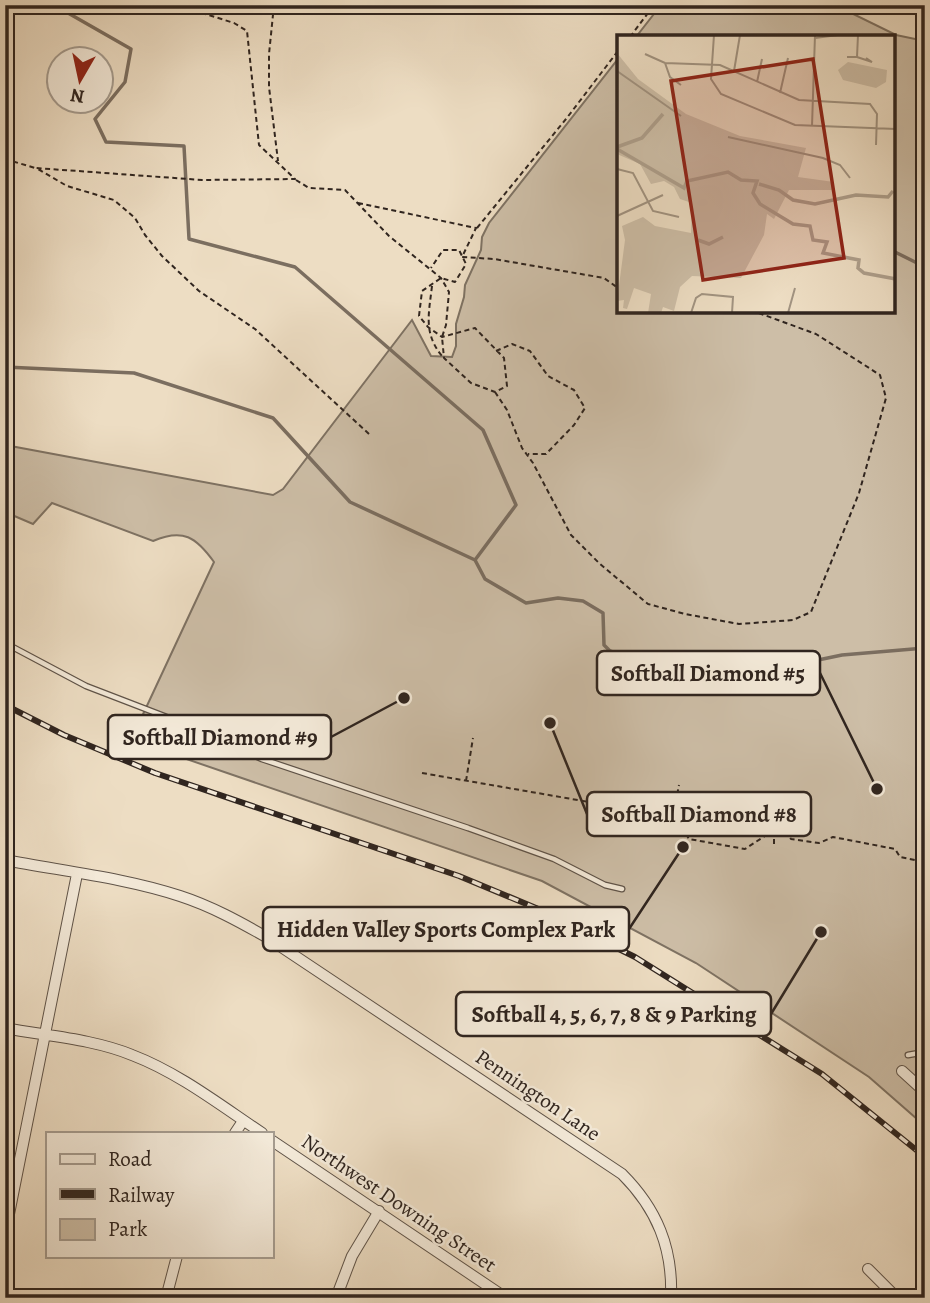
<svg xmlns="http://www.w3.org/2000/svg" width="930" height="1303" font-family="Alegreya,serif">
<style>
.green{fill:#cdbea7;stroke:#7e7263;stroke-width:2}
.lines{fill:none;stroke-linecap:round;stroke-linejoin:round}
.stream{stroke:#7b6e60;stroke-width:3.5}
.service-casing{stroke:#5f5348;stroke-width:7}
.minor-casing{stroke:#5f5348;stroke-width:12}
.path{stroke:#30251f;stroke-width:2;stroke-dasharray:5 3.5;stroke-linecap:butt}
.service{stroke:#f3e9d8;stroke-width:4.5}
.minor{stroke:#f3e9d8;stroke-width:10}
.rail-casing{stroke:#30251f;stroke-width:6}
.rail{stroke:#f3e9d8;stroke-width:3.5;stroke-dasharray:10;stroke-linecap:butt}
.labels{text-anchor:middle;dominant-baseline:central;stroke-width:5;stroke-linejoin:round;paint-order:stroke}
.street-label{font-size:21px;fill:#30251f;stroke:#f3e9d8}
.inset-river{fill:none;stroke:#ad9e8b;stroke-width:3.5}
.inset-road{fill:none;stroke:#a19381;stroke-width:2}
.view{fill:#8f2418;fill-opacity:0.15;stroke:#8f2418;stroke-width:3.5}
.inset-edge{fill:none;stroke:#30251f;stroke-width:3.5}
.leader{fill:none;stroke:#30251f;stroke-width:2.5}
.callout-dot{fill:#30251f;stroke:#f3e9d8;stroke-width:2.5}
.callout{fill:#f3e9d8;stroke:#30251f;stroke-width:2.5}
.callout-label{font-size:23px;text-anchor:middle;font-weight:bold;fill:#30251f}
</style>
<rect width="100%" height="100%" fill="#edddc3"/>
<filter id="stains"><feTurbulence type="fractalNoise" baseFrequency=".00286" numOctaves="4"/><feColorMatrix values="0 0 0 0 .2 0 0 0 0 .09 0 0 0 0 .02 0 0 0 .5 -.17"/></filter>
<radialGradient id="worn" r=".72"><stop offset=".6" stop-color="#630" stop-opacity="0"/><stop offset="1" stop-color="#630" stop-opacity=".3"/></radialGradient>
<path class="green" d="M661,5h174l61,30 29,6v422l-8,44 8,4v615l-56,-49 -173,-114 -154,-82 -411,-141 83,-178c-18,-25 -31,-34 -61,-21l-101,-38 -19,21 -28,-12v-67l268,50 10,-6 129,-169 19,36 21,1 4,-11v-22l8,-27 1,-12 16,-35 1,-13 7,-14 129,-164v253h275v-275h-257z"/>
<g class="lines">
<path class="stream" d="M54,5l77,44 -6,33 -30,37 11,23 78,4 5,93 106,28 188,163 33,75 -41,55 10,19 41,24 32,-5 25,3 20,12 1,32 6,6 47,17h99l43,-4 43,-9 83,-7
M893,251l24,12
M5,367l129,6 139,45 77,84 125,58"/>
<g class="service-casing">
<path id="service" d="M5,643l81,43 78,30 98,43 206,69 86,31 51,26 17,4
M908,1055l17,-3"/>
</g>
<g class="minor-casing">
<path id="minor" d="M5,860c57,11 121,18 175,36 31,10 60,26 88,42l354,236c35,35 51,74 49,124
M5,1028c42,8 88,11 127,27 47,18 88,50 130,78
M902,1071l23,21
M235,1133l8,-12
M271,1140l235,158
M5,1234l72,-360
M868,1269l29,29
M166,1298l11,-42
M336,1298l16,-42 27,-45"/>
</g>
<path class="path" d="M177,5l57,18 13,8 12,114 36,34 -93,1 -166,-12 31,18 47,14 21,18 10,17 17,21 37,35 56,38 114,105
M274,5l-5,49v33l9,74
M630,37l24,-32
M5,159l30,9
M296,180l13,8 36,2 44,46 52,42 8,14 -3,33 -4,12 2,21 27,25 24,9 12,-6 -3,-28 -29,-30 -33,9 -14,-10 -9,-11 3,-25 19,-13 14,4 11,-18 -7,-14h-16l-12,18
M358,203l118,25 -14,29 32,2 110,19 14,10
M477,228l89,-109 52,-68
M432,286c-3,27 -9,47 10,70
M728,312h15
M496,351l16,-7 18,7 18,25 26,14 11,18 -11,17 -28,29h-18
M495,392l12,18 15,38 11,15 38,72 29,29 48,40 37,10 54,10 54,-4 18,-8 48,-119 27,-95 -6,-23 -64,-41 -60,-22
M422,773l242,42 9,-3 16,27 56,10 29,-19
M466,781l7,-43
M774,802v20
M674,811l5,-26
M774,844v-20l9,3 8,12 28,4 14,-6 62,12 5,8 25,5"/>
<use href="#service" class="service"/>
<use href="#minor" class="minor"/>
<g class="rail-casing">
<path id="rail" d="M5,705l59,30 91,38 304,103 77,32 99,49 187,117 103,83"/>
</g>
<use href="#rail" class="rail"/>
</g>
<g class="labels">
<g class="street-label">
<text transform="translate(538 1095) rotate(34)">Pennington Lane</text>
<text transform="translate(399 1203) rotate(34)">Northwest Downing Street</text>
</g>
</g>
<g transform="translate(617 35)">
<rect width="278" height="278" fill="#edddc3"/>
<path d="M0,18l21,26 48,35 54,22 66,12 -8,29 36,5 -1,8h-44l-15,29 -7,-5 -3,21 -23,43 -49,-2 -12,11 -6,24 -11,-4 -2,6h-13l3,-19 -17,-6 -7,21 -4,-1 1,-8 -7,1 8,-61 -3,-14 21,-9 12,9 36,7 1,-30 -12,-4 -6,-12 -10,-6 -13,3 -11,-20 -23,-10zM231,27l39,8 -1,12 -10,6 -33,-8 -5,-10z" fill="#cdbea7"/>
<path class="inset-river" d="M0,112l25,-9 21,-24M0,114l67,39 3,-7 41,-9 13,8 16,1 -4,12 7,11 33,20 17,2 3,14 14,2 -4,11 36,7 -1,8 6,5 32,6M142,149l20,6 14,10 22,4 41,-9 32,2 5,-6M81,205l11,4 14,-7"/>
<path class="inset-road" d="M97,0l-3,44 10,15 74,31 101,4M198,3l23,-3M28,19l20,9 55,2 79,35 71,4 7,10 -1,31M230,22h10l1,-22M240,22l15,5 -6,-4M48,28l5,14 11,8M0,36l64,45M117,36l6,-36M140,47l5,-23M163,58l8,-35M195,91l3,-91M111,102l95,21 17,7 10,13M0,134l16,4 20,38 26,6M0,181l46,-21M74,278l5,-15 6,-4 31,3 -1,16M171,278l7,-25"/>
<path class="view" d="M196,24l31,199 -141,22 -32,-199z"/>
<rect width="278" height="278" class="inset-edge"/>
</g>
<path class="leader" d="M877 789L820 673M404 698L331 737M550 723L587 814M683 847L629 929M821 932L771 1014"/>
<g class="callout-dot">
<circle cx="877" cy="789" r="7"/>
<circle cx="404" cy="698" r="7"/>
<circle cx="550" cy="723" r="7"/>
<circle cx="683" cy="847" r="7"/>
<circle cx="821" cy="932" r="7"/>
</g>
<g class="callout">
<rect x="597" y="651" width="223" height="44" rx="7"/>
<rect x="108" y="715" width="223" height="44" rx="7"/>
<rect x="587" y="792" width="224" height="44" rx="7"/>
<rect x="263" y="907" width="366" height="44" rx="7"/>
<rect x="456" y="992" width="315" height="44" rx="7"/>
</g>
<g class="callout-label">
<text x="708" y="681">Softball Diamond #5</text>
<text x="220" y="745">Softball Diamond #9</text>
<text x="699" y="822">Softball Diamond #8</text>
<text x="446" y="937">Hidden Valley Sports Complex Park</text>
<text x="614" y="1022">Softball 4, 5, 6, 7, 8 &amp; 9 Parking</text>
</g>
<rect width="930" height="1303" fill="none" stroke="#edddc3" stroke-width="28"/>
<rect x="7" y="7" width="916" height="1289" fill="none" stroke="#30251f" stroke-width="3.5"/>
<rect x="14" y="14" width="902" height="1275" fill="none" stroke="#30251f" stroke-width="2"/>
<rect x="46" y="1132" width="228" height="126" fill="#f3e9d8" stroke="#a59b8e" stroke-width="2"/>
<rect x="60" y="1154" width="35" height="10" fill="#f3e9d8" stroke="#a59b8e" stroke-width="2"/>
<text x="108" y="1166" font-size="21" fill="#30251f">Road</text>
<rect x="60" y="1189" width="35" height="10" fill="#30251f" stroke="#a59b8e" stroke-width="2"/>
<text x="108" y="1202" font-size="21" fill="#30251f">Railway</text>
<rect x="60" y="1219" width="35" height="21" fill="#cdbea7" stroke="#a59b8e" stroke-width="2"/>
<text x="108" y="1236" font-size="21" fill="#30251f">Park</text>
<g transform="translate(80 80) rotate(189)"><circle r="33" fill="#f3e9d8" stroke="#a59b8e" stroke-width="2"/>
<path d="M0-5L12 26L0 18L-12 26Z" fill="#8f2418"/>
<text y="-10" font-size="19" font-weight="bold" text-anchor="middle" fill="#30251f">N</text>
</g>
<rect width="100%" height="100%" filter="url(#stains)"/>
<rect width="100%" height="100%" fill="url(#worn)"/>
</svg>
